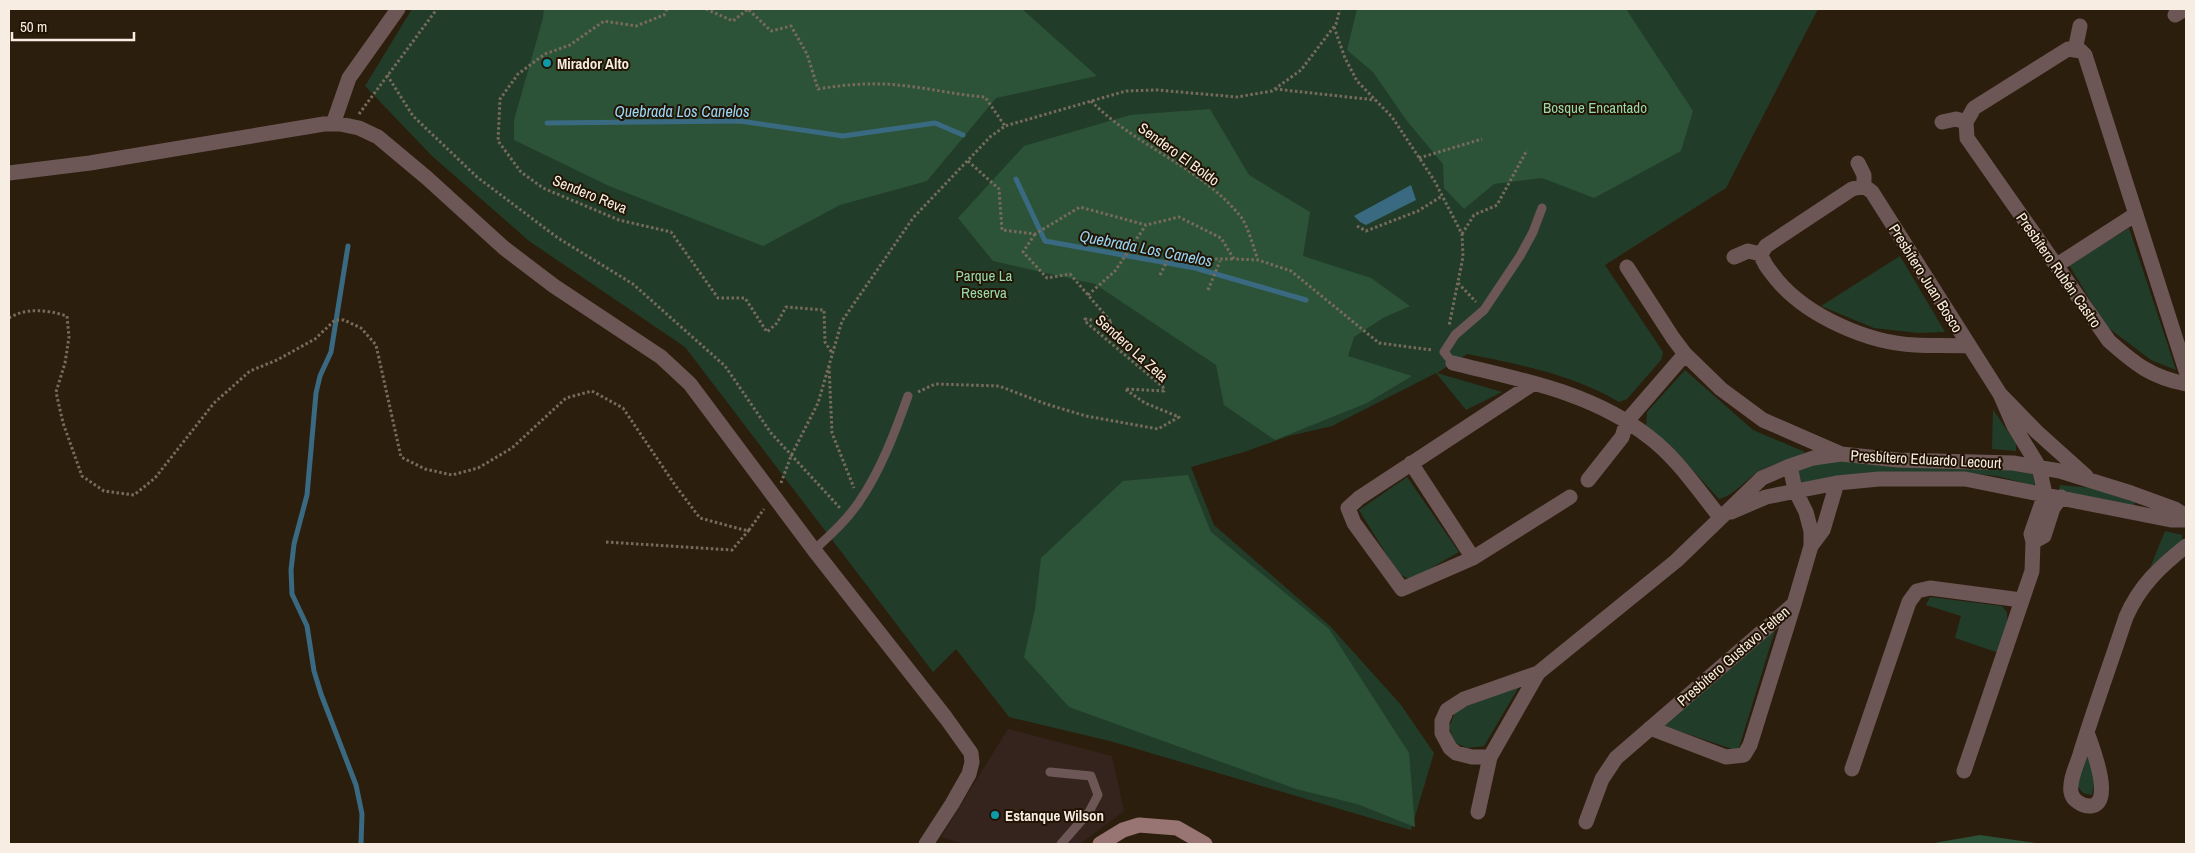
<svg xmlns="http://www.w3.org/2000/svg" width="2195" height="853" font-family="'Archivo Narrow',sans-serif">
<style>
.industrial{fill:#35231d}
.green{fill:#213d29}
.forest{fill:#2c5337}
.water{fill:#3a6a82}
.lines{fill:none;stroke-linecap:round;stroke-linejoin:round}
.stream{stroke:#3a6a82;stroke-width:5}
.path{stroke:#786b5c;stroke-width:3;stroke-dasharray:2.5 2.5;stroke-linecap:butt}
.lane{stroke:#6d5756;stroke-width:9}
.street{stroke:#6d5756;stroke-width:15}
.secondary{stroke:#987573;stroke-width:15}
.culture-dot{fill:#0f9aa8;stroke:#221404;stroke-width:2}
.labels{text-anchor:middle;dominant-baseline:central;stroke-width:4;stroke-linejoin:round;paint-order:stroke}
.poi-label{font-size:15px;font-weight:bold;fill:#f7ede2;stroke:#221404;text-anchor:start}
.park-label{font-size:15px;fill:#97d9a8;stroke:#221404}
.street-label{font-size:15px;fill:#f7ede2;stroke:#221404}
.water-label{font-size:16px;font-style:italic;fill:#99d5f5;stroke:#221404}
</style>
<rect width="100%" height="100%" fill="#2c1e0d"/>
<path class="industrial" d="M1008,729l104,27 12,55 -44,33h-115l-24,-7z"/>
<path class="green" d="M412,9h1406l-92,179 -121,77 58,87 -2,8 -34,39 -8,3c-45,-27 -101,-38 -152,-48l-30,19 65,19 -36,18 -30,-37 -104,53 -43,10 -45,16 -53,15 23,58 116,101 71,79 33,48 -23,77 -301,-89 -101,-24 -53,-68 -23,23 -248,-325 -156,-106 -97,-85 -67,-70z
M2129,228l47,142 -25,-10 -45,-34 -37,-61z
M1900,256l45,76 -26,1 -45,-5 -53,-22z
M1685,370l68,60 52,22c-13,12 -30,10 -44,18 -17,10 -24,24 -42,29l-38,-42 -35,-31 1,-14z
M1993,410l23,33v8l-24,-2z
M1837,460l195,10 3,16 -38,-10 -31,-3 -161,11 -7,-3 -3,-8 4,-5z
M1407,477l52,75 -49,28 -12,-7 -39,-63z
M2060,485l33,3 42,14 -1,5 -75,-16z
M2165,531l17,4v5l-32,28z
M1930,597l72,9 5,6v12l-8,29 -44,-15 6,-22 -35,-11z
M1775,630l-37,121 -74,-25z
M1520,685l-36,61 -16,2 -13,-5 -6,-16 7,-17z
M2087,751l8,27 -3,17 -9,-2 -7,-9z"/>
<path class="forest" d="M544,9h478l75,67 -101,22 -69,83 -87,24 -77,41 -154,-60 -95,-46v-20l29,-102z
M1357,9h269l67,102 -12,40 -87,47 -52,-20 -48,6 -30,25 -20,-21 -1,-24 -36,-43 -34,-49 -26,-22z
M1210,109l39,66 61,37 -7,44 68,22 39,28 -27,12 -29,19 -6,19 64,20 -45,27 -92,37 -51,-35 -8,-40 -121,-81 -102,-23 -35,-43 66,-72 106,-31z
M1188,475l23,57 118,97 80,124 6,74 -58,-23 -61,-15 -227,-82 -45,-50 11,-48 6,-51 82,-77z
M1980,835l63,9h-115z"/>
<path class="water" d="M1411,185l5,15 -50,25 -6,-3 -6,-6z"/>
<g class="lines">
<path class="stream" d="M547,123l193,-2 103,15 92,-13 28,12
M1016,179l29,62 150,27 111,32
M348,246l-17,106 -11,24 -4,17 -9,102 -13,49 -3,26 1,24 15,32 7,45 7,23 35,91 6,29 -1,30"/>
<path class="path" d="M667,9l-3,6 -28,11 -32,-5 -34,24 -25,9 -27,20 -18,25 -2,42 23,31 22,16 76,32 52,12 47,66h27l22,34 10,-9 9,-16 38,3 1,32 7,11
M706,9l27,12 15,-12 23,22 20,-5 16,28 11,35c30,-5 59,-7 89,-3 26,3 51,9 78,11l20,29
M1334,27l11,31 12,23 35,36 42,63 28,54 1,23 -14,69
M387,75l26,41 64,61 81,61 75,46 92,82 46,67 69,75
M1275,89l100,11
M1091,101c44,45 110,66 150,116 8,11 12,30 17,43
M359,114l78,-105
M1419,158l63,-19
M968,161l31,28 3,41 33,4 45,-27 66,18 33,-8 42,21 13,21 24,1 33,11 88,72 53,7
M1357,226l9,5 52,-20 24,-15
M1462,234l12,-19 23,-10 30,-55
M1160,275l8,-16h66
M1458,283l18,19
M1208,290l12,-29
M1088,295l27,-24 31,-46
M9,318c18,-11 38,-8 58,-2l2,21 -4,26 -9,29 7,31 19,53 22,15 30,4 21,-17 59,-75 36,-32 27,-11 38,-21 20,-19h9l17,8 15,17 25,112 24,12 27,6 26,-7 34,-20 54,-50 26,-7 31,17 52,77 25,33 44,12h5l15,-21
M829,366l3,67 22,55
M918,392l17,-8 64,2 47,18 40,12 72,13 21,-12 -34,-14 -20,-14 39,2 -1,-4 -76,-64 -2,-4 27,4 -42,-49 -23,4 -24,-26 12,-18
M781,483l10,-27 27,-53 24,-82 71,-103 77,-81 15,-11 121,-35 31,-1 80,7 35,-6 29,-21 35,-46 4,-15
M606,542l126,8 17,-20"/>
<path class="lane" d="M1453,363l-9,-11 11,-17 29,-25 36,-54 13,-24 9,-24
M814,550c16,-15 33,-30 45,-48 22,-32 36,-70 49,-106
M1050,772l41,4 7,19 -9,17 -28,32"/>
<path class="street" d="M2175,15l10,-6
M2075,50l5,-24
M1942,122l14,-3 10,3
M333,124l16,-46 49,-69
M1858,163l6,12v11
M9,173l81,-10 234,-39h16l19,4 19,9 49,41 77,70 50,38 107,71 29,27 124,166 132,168 25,35 1,9 -3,12 -17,30 -26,40
M1864,186l8,6 128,202 37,38 49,44
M1864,186l-12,3 -86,57 -5,8c2,10 10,18 16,26 30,36 91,63 138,65 17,1 36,0 53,1
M1734,257l14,-6 13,3
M2057,265l79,-51
M1627,267l46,71 12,16 36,35 42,31 78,34
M1453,363c68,17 139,29 196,74 28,21 49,53 71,80
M2186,371l-101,-316 -4,-4 -13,-2 -94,59 -8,14 1,16 142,203c26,23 42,36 77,43
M1534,383l-175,115 -11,10 6,15 48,66 71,-31 97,-61
M1411,463l62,95
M1588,480l34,-43 5,-16 58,-67
M1731,512l35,-15 71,-14 42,-4h86l206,41h15
M2033,542l11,-6 9,-28 8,-11
M1811,546l12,-16 14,-47
M1650,728l76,29 18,-2 6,-10 44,-141
M2087,732c4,12 28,71 4,74 -8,1 -19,-6 -20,-14 -2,-13 7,-29 10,-41 14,-45 30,-89 45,-134 14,-32 34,-50 60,-71
M1490,757h-18l-16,-4 -6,-5 -8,-15v-12l5,-11 17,-11 74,-26 138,-112 86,-83 28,-12 23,-8 28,-4 57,6 115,3 47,8 71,22 44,16 11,7
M1852,769l57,-167 8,-11 13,-3 91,12
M1964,771l68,-200 1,-29 -2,-8 14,-40 -6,-27 -25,-41 -14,-32
M1478,812l12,-55 48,-84
M1586,822l16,-43 14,-21 178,-154 17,-58v-15l-5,-19 -11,-22 -5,-24"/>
<path class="secondary" d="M1100,844l23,-14 16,-5 38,3 28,16"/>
</g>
<g class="culture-dot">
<circle cx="547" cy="63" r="5"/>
<circle cx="995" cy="815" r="5"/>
</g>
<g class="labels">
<g class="poi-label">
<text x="557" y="63">Mirador Alto</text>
<text x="1005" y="815">Estanque Wilson</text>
</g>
<g class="park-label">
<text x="1595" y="107">Bosque Encantado</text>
<text x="984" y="275">Parque La<tspan x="984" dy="17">Reserva</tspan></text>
</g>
<g class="street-label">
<text transform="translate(1179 154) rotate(36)">Sendero El Boldo</text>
<text transform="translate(590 194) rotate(22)">Sendero Reva</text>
<text transform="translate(2059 270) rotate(55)">Presbítero Rubén Castro</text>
<text transform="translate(1926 278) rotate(58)">Presbítero Juan Bosco</text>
<text transform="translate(1132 348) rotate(42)">Sendero La Zeta</text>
<text transform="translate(1926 459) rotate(3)">Presbítero Eduardo Lecourt</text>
<text transform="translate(1733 656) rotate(-41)">Presbítero Gustavo Felten</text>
</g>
<g class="water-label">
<text x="682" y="111">Quebrada Los Canelos</text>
<text transform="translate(1146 248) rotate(11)">Quebrada Los Canelos</text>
</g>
</g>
<rect width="2195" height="853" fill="none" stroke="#f7ede2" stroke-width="20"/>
<path d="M12 32v8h122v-8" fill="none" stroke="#f7ede2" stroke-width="2.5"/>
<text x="20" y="32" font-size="15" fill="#f7ede2" stroke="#221404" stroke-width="4" paint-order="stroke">50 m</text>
</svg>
